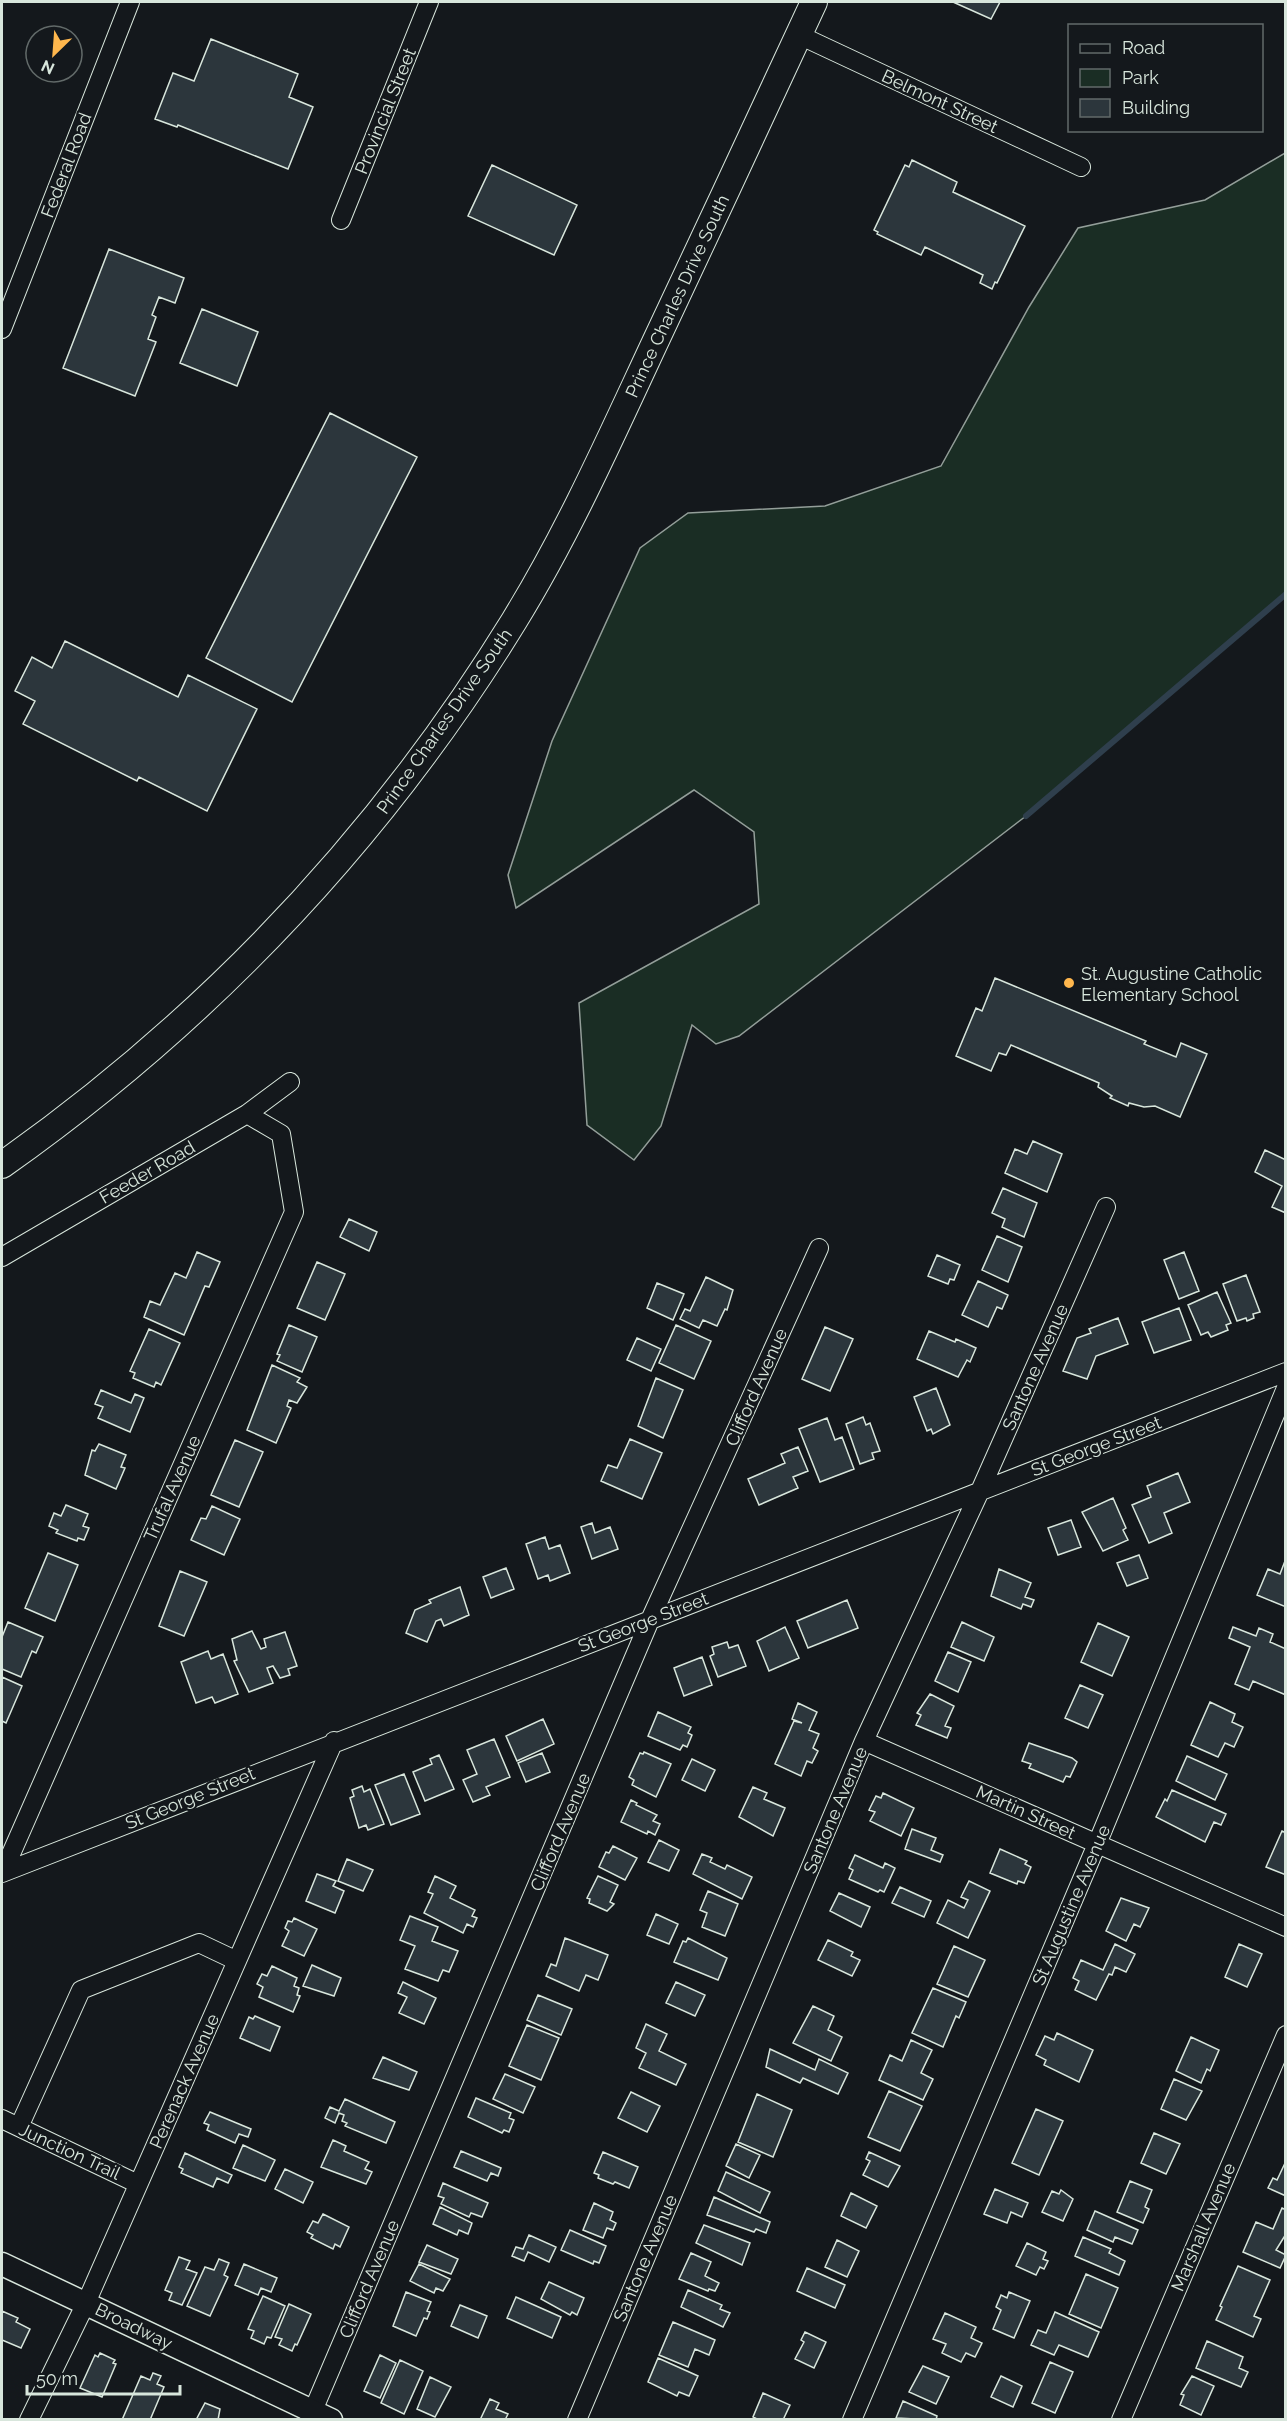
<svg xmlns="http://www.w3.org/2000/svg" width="1287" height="2421" font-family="Raleway,sans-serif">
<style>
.green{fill:#1a2d24;stroke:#939e99;stroke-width:1.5}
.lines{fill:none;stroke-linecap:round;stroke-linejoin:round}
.stream{stroke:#2f3f4d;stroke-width:6}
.building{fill:#2c363c;stroke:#d8e6dc;stroke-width:1.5}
.minor-casing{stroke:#d8e6dc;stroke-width:20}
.tertiary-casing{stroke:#d8e6dc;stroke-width:25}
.secondary-casing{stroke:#d8e6dc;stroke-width:28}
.minor{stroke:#14181c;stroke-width:18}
.tertiary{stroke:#14181c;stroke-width:22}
.secondary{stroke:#14181c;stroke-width:26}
.poi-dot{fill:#ffb74d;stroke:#14181c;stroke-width:2}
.labels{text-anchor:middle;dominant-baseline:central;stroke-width:4.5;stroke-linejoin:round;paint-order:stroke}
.street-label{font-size:18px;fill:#d8e6dc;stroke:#14181c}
.poi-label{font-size:18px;fill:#d8e6dc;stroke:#14181c;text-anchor:start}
</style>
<rect width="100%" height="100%" fill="#14181c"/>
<path class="green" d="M1285,153v441l-259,222 -287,220 -23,8 -24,-19 -31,101 -27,34 -47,-35 -8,-122 180,-99 -5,-72 -60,-42 -178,118 -8,-33 44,-134 88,-193 48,-35 137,-7 116,-40 88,-159 49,-79 127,-28z"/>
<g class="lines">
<path class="stream" d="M1026,816l260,-222"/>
</g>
<path class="building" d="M953,2h47l-9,17z
M211,39l87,35 -9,23 24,10 -25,62 -110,-44 -1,2 -22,-8 18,-46 21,8z
M912,160l45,22 -4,10 72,34 -28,57 -2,-1 -3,7 -12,-6 3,-8 -58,-28 -4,8 -44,-21 1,-2 -4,-2 31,-65 4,2z
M492,165l85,40 -23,50 -86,-39z
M109,249l75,29 -9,25 -16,-6 -7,18 4,2 -8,22 8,3 -21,54 -72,-28z
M202,309l56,23 -21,54 -57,-23z
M330,413l87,44 -125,245 -86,-44z
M65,641l113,56 10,-22 69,34 -50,102 -68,-34 -2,4 -114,-57 12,-23 -20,-10 17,-34 20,11z
M995,978l151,63 -2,3 32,13 5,-14 26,11 -27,63 -25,-11 -11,1 -15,-4 -1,3 -18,-8 2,-2 -14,-9 1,-4 -88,-38 -5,10 -7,-2 -8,18 -35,-15 20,-48 6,3z
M1033,1141l29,13 -15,38 -42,-19 10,-24 12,5z
M1265,1150l21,10v53l-14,-6 10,-21 -27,-14z
M1003,1188l34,15 -13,34 -22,-10 3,-8 -13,-6z
M349,1219l28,13 -8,19 -29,-14z
M997,1236l25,11 -14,35 -26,-12z
M197,1252l23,10 -11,25 -4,-1 -21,49 -40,-18 6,-16 10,4 15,-32 11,5z
M1184,1252l15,39 -20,8 -15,-39z
M937,1255l23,10 -6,15 -4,-1 -2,5 -20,-8z
M317,1262l28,12 -20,46 -28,-12z
M1246,1275l14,37 -7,2 1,4 -7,3 -1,-3 -9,3 -14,-37z
M706,1277l27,13 -6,20 -2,-1 -8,17 -14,-6 -4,8 -19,-9 5,-10 5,2z
M978,1281l30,14 -6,14 -5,-2 -9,20 -26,-12z
M657,1283l27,11 -11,26 -26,-12z
M1217,1292l14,31 -5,2 2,5 -17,7 -3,-5 -7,3 -13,-30z
M1179,1308l12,32 -37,13 -12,-31z
M1118,1318l10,26 -32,12 -9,23 -24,-8 14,-33 14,-5 -2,-4z
M289,1325l28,12 -15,35 -25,-11 3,-6 -3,-1z
M676,1325l35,16 -17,38 -35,-16z
M825,1327l28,12 -23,52 -28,-12z
M149,1329l31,14 -19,42 -5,-3 -2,5 -21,-9 2,-5 -5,-2z
M929,1331l26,11 1,-3 20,9 -6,14 -3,-2 -9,17 -41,-18z
M637,1338l24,11 -10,22 -24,-11z
M272,1365l28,13 -3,4 10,5 -10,16 -8,-3 -2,6 4,2 -15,35 -29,-13z
M656,1378l27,12 -20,48 -25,-12z
M936,1388l14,37 -17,9 -2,-5 -4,2 -13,-34z
M101,1390l30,13 4,-9 9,4 -14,34 -32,-14 5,-11 -8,-3z
M863,1417l3,8 4,-2 10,28 -8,2 2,6 -14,5 -14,-40z
M827,1418l8,22 7,-3 12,32 -34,13 -21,-53z
M630,1439l32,14 -20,46 -41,-18 7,-16 9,3z
M235,1440l28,12 -24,55 -28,-12z
M99,1444l27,11 -5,12 4,1 -9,21 -31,-14 7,-25 3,1z
M798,1447l10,24 -15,6 5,11 -39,17 -11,-26 37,-16 -4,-9z
M1178,1473l12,29 -26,11 8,20 -23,10 -17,-38 19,-8 -4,-11z
M1113,1498l13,30 -3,2 5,10 -25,11 -21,-39z
M66,1505l22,9 -5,12 6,2 -5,12 -6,-2 -1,3 -21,-8 2,-3 -9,-4 5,-13 7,3z
M212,1506l28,13 -16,36 -33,-15 10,-22 5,1z
M1071,1520l10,27 -23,8 -10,-27z
M592,1523l3,10 15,-6 8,22 -26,10 -11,-32z
M545,1537l4,12 11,-4 10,28 -20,8 -2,-6 -10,4 -12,-35z
M48,1553l30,12 -23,56 -30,-13z
M1139,1555l9,23 -21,8 -10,-23z
M1285,1561h1v46l-29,-12 11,-26 12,5z
M506,1568l8,21 -23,9 -8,-21z
M999,1569l32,14 -6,14 9,3 -3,7 -8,-3 -2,5 -30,-13z
M180,1571l27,11 -23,54 -25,-10z
M460,1587l9,28 -25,11 -3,-7 -5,2 -9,21 -21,-9 9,-23 16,-7 -2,-3z
M847,1600l11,28 -50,20 -11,-27z
M8,1622l35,15 -7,16 -4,-2 -11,26 -19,-8v-32z
M962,1622l32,15 -10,24 -33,-14z
M1098,1623l31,14 -17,39 -31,-14z
M785,1627l14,31 -30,13 -12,-30z
M1233,1627l23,9 3,-8 14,6 -3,8 16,7v46l-33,-14 -4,9 -14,-6 15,-37 -21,-9z
M252,1631l9,18 5,-2 -2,-8 21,-7 12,34 -9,3 2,6 -10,3 -7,-12 -6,2 6,15 -24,9 -15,-31 3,-1 -5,-21z
M727,1642l2,6 9,-3 8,21 -28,11 -8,-21 4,-2 -2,-7z
M208,1651l3,8 12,-5 15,40 -23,9 -3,-6 -16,6 -15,-41z
M948,1652l23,10 -13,30 -23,-11z
M702,1657l10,28 -28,11 -10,-28z
M2,1677l20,9 -16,37 -4,-2z
M1080,1685l23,10 -15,33 -23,-10z
M930,1694l24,12 -9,20 6,2 -4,10 -31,-13 5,-10 -4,-2z
M1210,1702l25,12 -3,8 11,5 -9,20 -9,-4 -7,14 -27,-12z
M798,1703l19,9 -8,18 10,4 -6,14 5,3 -6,12 -5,-2 -6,15 -26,-12 19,-43 8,2 -10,-4z
M658,1712l33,15 -3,6 4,2 -5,12 -4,-2 -3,5 -32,-14z
M543,1719l11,25 -37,17 -11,-25z
M494,1739l16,38 -24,10 4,8 -17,7 -10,-22 14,-6 -10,-24z
M1029,1743l43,15 5,4 -7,15 -4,-1 -3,6 -34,-14 2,-4 -9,-3z
M644,1752l27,12 -15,33 -24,-12 2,-5 -5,-3 11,-24 3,1z
M542,1753l8,19 -24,10 -8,-19z
M439,1755l15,34 -29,12 -12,-29 19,-8 -2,-5z
M1187,1756l40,18 -12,26 -39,-19z
M692,1759l23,11 -10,21 -23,-11z
M404,1774l16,40 -29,11 -16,-40z
M362,1786l2,6 6,-3 14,35 -16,6 -2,-5 -7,3 -9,-30 4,-2 -2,-6z
M753,1787l14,6 -3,6 21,9 -12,28 -34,-19z
M1172,1790l54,24 -5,11 -7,-3 -9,20 -49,-25 9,-18 2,2z
M883,1793l31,15 -13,28 -31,-15 5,-9 -6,-2 7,-14 5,2z
M631,1800l6,3 -1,2 21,10 -4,6 7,3 -5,11 -7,-4 -1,3 -26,-12z
M912,1829l24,9 -5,12 12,5 -3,7 -35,-13z
M1282,1831l4,2v42l-20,-8z
M659,1840l20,10 -10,21 -21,-9z
M613,1846l24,12 -12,22 -26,-13 7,-15 3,1z
M1000,1849l27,12 -2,3 6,3 -7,16 -6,-2 -1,3 -27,-11z
M702,1854l10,4 -2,4 15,7 2,-4 25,12 -10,22 -49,-25z
M855,1855l28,13 2,-5 10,5 -11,24 -4,-2 -2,2 -29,-13 4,-9 -4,-2z
M347,1859l26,11 -10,21 -25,-10z
M317,1874l19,7 -3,5 11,5 -9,22 -29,-12z
M435,1876l21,10 -6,12 25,12 -3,6 5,2 -4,9 -6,-3 -4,9 -39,-20 9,-19 -5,-2z
M598,1876l20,9 -8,17 4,2 -7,7 -18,-8 1,-4 -3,-1z
M969,1881l21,10 -22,47 -31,-15 11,-23 16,8 4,-8 -7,-3z
M900,1887l31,14 -7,16 -32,-14z
M708,1891l30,13 -13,32 -23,-9 5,-14 -7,-3z
M839,1893l31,14 -9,20 -31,-16z
M1121,1898l28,10 -9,19 -6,-3 -8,17 -20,-10z
M656,1914l22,10 -9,20 -22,-9z
M410,1916l28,11 -6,14 26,10 -9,21 -6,-2 -5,11 -33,-12 10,-23 -15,-6z
M294,1918l23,11 -13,27 -22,-10 7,-15 -4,-3 3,-7 4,1z
M565,1938l43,17 -10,25 -12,-5 -7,16 -33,-15 5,-12 5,2z
M688,1938l39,20 -9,22 -44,-18 9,-21 3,1z
M828,1940l25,12 -2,4 9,4 -8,16 -34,-16z
M1115,1944l20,10 -9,18 -11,-5 -3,8 -3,-1 -13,26 -21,-10 4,-9 -6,-3 8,-18 22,10z
M1239,1944l23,10 -15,33 -22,-10z
M954,1946l31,14 -17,37 -31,-13z
M312,1965l29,13 -7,18 -31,-10z
M272,1966l25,12 -3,8 5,2 -2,7 3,1 -7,16 -34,-15 4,-10 -6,-3 5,-10 5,2z
M403,1982l33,16 -12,26 -25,-11 8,-16 -9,-4z
M676,1982l29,13 -10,21 -29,-13z
M933,1988l33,14 -7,16 -3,-2 -13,31 -31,-14z
M538,1995l34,14 -11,26 -34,-15z
M813,2006l21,10 -6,14 14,7 -11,24 -38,-18z
M255,2016l25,11 -10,24 -30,-13 9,-21 4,2z
M646,2024l21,10 -8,17 27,13 -10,21 -37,-17 7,-15 -10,-5z
M527,2025l32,13 -18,42 -32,-14z
M1057,2033l36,17 -14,32 -35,-17 2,-5 -10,-5 9,-19 9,4z
M1191,2037l28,13 -9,21 -3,-2 -6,14 -25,-12z
M911,2040l21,10 -11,23 12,6 -10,21 -44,-20 11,-25 12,6z
M770,2049l45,21 4,-11 29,14 -10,21 -35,-16 -3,5 -34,-16z
M383,2057l34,15 -8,18 -36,-12z
M505,2074l30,13 -12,26 -30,-14z
M1174,2079l28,12 -16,29 -25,-11z
M889,2091l33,15 -22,45 -32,-14z
M631,2092l29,14 -13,26 -29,-14z
M757,2094l35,16 -19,47 -35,-15z
M476,2098l35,15 -2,5 5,2 -5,12 -5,-2 -2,3 -34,-16z
M345,2099l50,23 -9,21 -41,-17 2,-3 -5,-2 2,-6 -5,-2 -4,10 -10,-5 5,-11 9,4z
M1036,2109l27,12 -24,54 -27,-12z
M210,2112l41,17 -3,8 -9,-3 -4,9 -28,-13 2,-5 -5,-2z
M1154,2133l26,11 -14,30 -25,-11z
M333,2140l13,6 -2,5 25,11 -4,7 7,3 -6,12 -45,-17z
M736,2144l24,11 -11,23 -23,-12z
M243,2145l32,15 -10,21 -32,-13z
M461,2151l40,17 -3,8 -7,-3 -4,8 -33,-14z
M603,2152l35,15 -9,21 -14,-6 -2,2 -15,-6 1,-3 -5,-2z
M869,2152l31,14 -12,21 -25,-12 7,-14 -4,-2z
M185,2153l47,22 -4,8 -11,-5 -4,9 -32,-14 2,-4 -4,-2z
M1286,2161v35l-18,-8 5,-10 4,2z
M285,2169l28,13 -10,21 -28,-14z
M726,2172l44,20 -10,21 -42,-22z
M1130,2181l22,9 -7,17 4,2 -6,14 -26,-11z
M443,2183l45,20 -6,14 -11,-4 -2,4 -28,-13 3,-6 -6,-2z
M995,2189l33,14 -6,14 -11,-5 -4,11 -23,-9z
M1061,2190l12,9 -10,22 -21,-9 10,-21 7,3z
M851,2193l26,13 -11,22 -25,-12z
M714,2197l56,25 -4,11 -10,-4 -2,3 -47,-17z
M594,2203l19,9 -3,8 6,3 -3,7 -6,-2 -4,10 -20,-8z
M440,2207l32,16 -4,11 -9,-4 -2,5 -24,-11z
M1282,2208l4,2v24l-10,16 10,5 -6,13 -37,-16 13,-30 17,7z
M1095,2211l43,19 -6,14 -17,-7 -2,5 -26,-12z
M323,2214l26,13 -9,20 -5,-3 -2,5 -22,-11 2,-3 -6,-3 6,-11 5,2z
M704,2225l46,18 -8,22 -46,-22z
M570,2230l36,16 -7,17 -5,-2 -1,3 -32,-14z
M529,2235l27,12 -7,15 -21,-10 -4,9 -12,-5 4,-9 7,2z
M1083,2237l28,12 -2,4 16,8 -6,14 -44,-19z
M837,2240l22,11 -12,26 -22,-10z
M1027,2243l19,9 -3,7 5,2 -4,8 -4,-2 -4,8 -20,-9z
M427,2245l31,14 -7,15 -32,-12z
M691,2253l20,9 -6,14 14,7 -4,8 -6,-2 -1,2 -29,-12z
M179,2257l11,4 -4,8 11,4 -15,32 -13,-5 3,-7 -7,-3z
M219,2259l10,4 -5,12 4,2 -18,39 -23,-10 18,-39 9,3z
M244,2264l33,14 -6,14 -10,-4 -3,7 -23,-10z
M419,2264l31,15 -7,12 -7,-3 -2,5 -24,-12z
M1238,2266l32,14 -16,36 7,3 -8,18 -37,-17 6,-13 -2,-1z
M807,2268l38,17 -10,23 -38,-17z
M1086,2274l32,14 -17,40 -32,-14z
M549,2282l35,16 -7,17 -5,-3 -2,3 -29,-16z
M688,2290l34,15 -2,4 10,4 -7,14 -42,-20z
M406,2292l25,10 -4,9 3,1 -3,7 -3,-1 -8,18 -23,-10z
M1009,2292l21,9 -16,37 -21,-9 8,-19 -5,-3 5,-12 6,3z
M263,2296l22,10 -14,32 -4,-1 -3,7 -13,-6 3,-7 -6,-2z
M516,2297l45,20 -9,21 -45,-20z
M289,2304l22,10 -14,31 -2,-1 -3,7 -13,-6 3,-6 -7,-2z
M460,2305l27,11 -9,22 -27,-12z
M2,2311l16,7 -2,4 14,7 -9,19 -19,-8z
M1055,2312l44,20 -11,25 -29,-12 -5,10 -23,-10 7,-15 8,3z
M945,2313l31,14 -5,11 11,5 -7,14 -9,-4 -5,9 -19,-9 4,-9 -13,-5z
M673,2322l42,18 -6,15 -14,-6 -7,18 -29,-12z
M805,2332l21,10 -12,26 -19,-9 9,-17 -3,-2z
M1207,2341l36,16 -4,11 9,4 -7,15 -45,-19z
M100,2353l15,7 -2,3 3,1 -14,33 -22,-9 15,-33 3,2z
M380,2355l16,8 -16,35 -16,-7z
M658,2358l40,18 -9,20 -10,-4 -2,4 -29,-14z
M400,2360l23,11 -19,43 -23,-11z
M1050,2362l23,10 -18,41 -23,-10z
M923,2366l26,11 -13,27 -27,-12z
M153,2373l8,3 -4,8 7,3 -14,33h-28l19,-44 9,4z
M1001,2376l21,10 -9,21 -22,-10z
M1192,2376l22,10 -13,29 -21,-10 4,-10 -3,-1z
M430,2377l21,10 -16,30 -18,-8z
M763,2393l27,12 -7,15h-24l-6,-3z
M490,2399l9,4 -3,6 12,5 -3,6h-25z
M903,2401l34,15 -1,4 -40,-2z
M205,2403l15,6 -2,11h-22z"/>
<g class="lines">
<g class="minor-casing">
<path id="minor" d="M799,35l282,132
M341,220l88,-218
M2,329l128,-327
M2,1257l245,-143 43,-32
M864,1741l422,186
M3,1872l291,-660 -13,-78 -34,-20
M2,1873l1284,-501
M2,2119l136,65
M19,2127l62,-137 118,-47 38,18
M29,2420l57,-117 248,-562
M309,2420l341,-800 169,-372
M577,2420l287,-679 116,-250 126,-284
M852,2420l245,-576 189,-456
M1121,2420l165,-385"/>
</g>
<g class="tertiary-casing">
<path id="tertiary" d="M2,2264l329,156"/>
</g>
<g class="secondary-casing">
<path id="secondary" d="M2,1165c207,-146 379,-328 512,-544 56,-91 99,-189 144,-285 52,-111 105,-223 156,-334"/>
</g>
<use href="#minor" class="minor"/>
<use href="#tertiary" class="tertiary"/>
<use href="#secondary" class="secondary"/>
</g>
<circle class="poi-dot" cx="1069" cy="983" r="6"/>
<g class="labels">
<g class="street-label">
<text transform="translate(940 101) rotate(25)">Belmont Street</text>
<text transform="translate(385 111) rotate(-68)">Provincial Street</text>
<text transform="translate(66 165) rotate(-69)">Federal Road</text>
<text transform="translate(677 296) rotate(-65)">Prince Charles Drive South</text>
<text transform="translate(444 721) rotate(-55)">Prince Charles Drive South</text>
<text transform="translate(147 1172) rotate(-30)">Feeder Road</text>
<text transform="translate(1035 1367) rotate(-66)">Santone Avenue</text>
<text transform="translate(756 1387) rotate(-66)">Clifford Avenue</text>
<text transform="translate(1096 1446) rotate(-21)">St George Street</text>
<text transform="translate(172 1488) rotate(-66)">Trufal Avenue</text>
<text transform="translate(643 1622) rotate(-21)">St George Street</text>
<text transform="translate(190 1798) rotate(-22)">St George Street</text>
<text transform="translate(835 1810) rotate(-67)">Santone Avenue</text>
<text transform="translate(1026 1812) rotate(24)">Martin Street</text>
<text transform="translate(560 1832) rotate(-67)">Clifford Avenue</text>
<text transform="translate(1071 1905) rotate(-67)">St Augustine Avenue</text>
<text transform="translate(184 2081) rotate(-66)">Perenack Avenue</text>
<text transform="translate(70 2151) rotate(25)">Junction Trail</text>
<text transform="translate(1203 2227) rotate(-67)">Marshall Avenue</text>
<text transform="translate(645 2258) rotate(-67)">Santone Avenue</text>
<text transform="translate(369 2279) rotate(-67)">Clifford Avenue</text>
<text transform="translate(134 2326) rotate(26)">Broadway</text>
</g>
<g class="poi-label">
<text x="1081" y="973">St. Augustine Catholic<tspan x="1081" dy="21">Elementary School</tspan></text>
</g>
</g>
<rect width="1287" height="2421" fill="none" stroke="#d8e6dc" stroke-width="6"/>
<rect x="1068" y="24" width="195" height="108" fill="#14181c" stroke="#626a69" stroke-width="1.5"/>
<rect x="1080" y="44" width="30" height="9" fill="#14181c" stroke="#626a69" stroke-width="1.5"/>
<text x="1122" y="54" font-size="18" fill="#d8e6dc">Road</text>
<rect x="1080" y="69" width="30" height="18" fill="#1a2d24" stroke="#626a69" stroke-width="1.5"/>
<text x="1122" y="84" font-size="18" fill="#d8e6dc">Park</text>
<rect x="1080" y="99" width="30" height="18" fill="#2c363c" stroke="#626a69" stroke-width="1.5"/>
<text x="1122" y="114" font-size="18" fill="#d8e6dc">Building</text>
<g transform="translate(54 54) rotate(205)"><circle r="28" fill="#14181c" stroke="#626a69" stroke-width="1.5"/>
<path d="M0-4.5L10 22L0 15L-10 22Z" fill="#ffb74d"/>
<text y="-9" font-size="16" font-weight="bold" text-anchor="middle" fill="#d8e6dc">N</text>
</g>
<path d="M27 2385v9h153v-9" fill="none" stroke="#d8e6dc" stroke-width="3"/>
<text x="36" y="2385" font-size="18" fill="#d8e6dc" stroke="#14181c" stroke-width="4.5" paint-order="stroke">50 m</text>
</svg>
